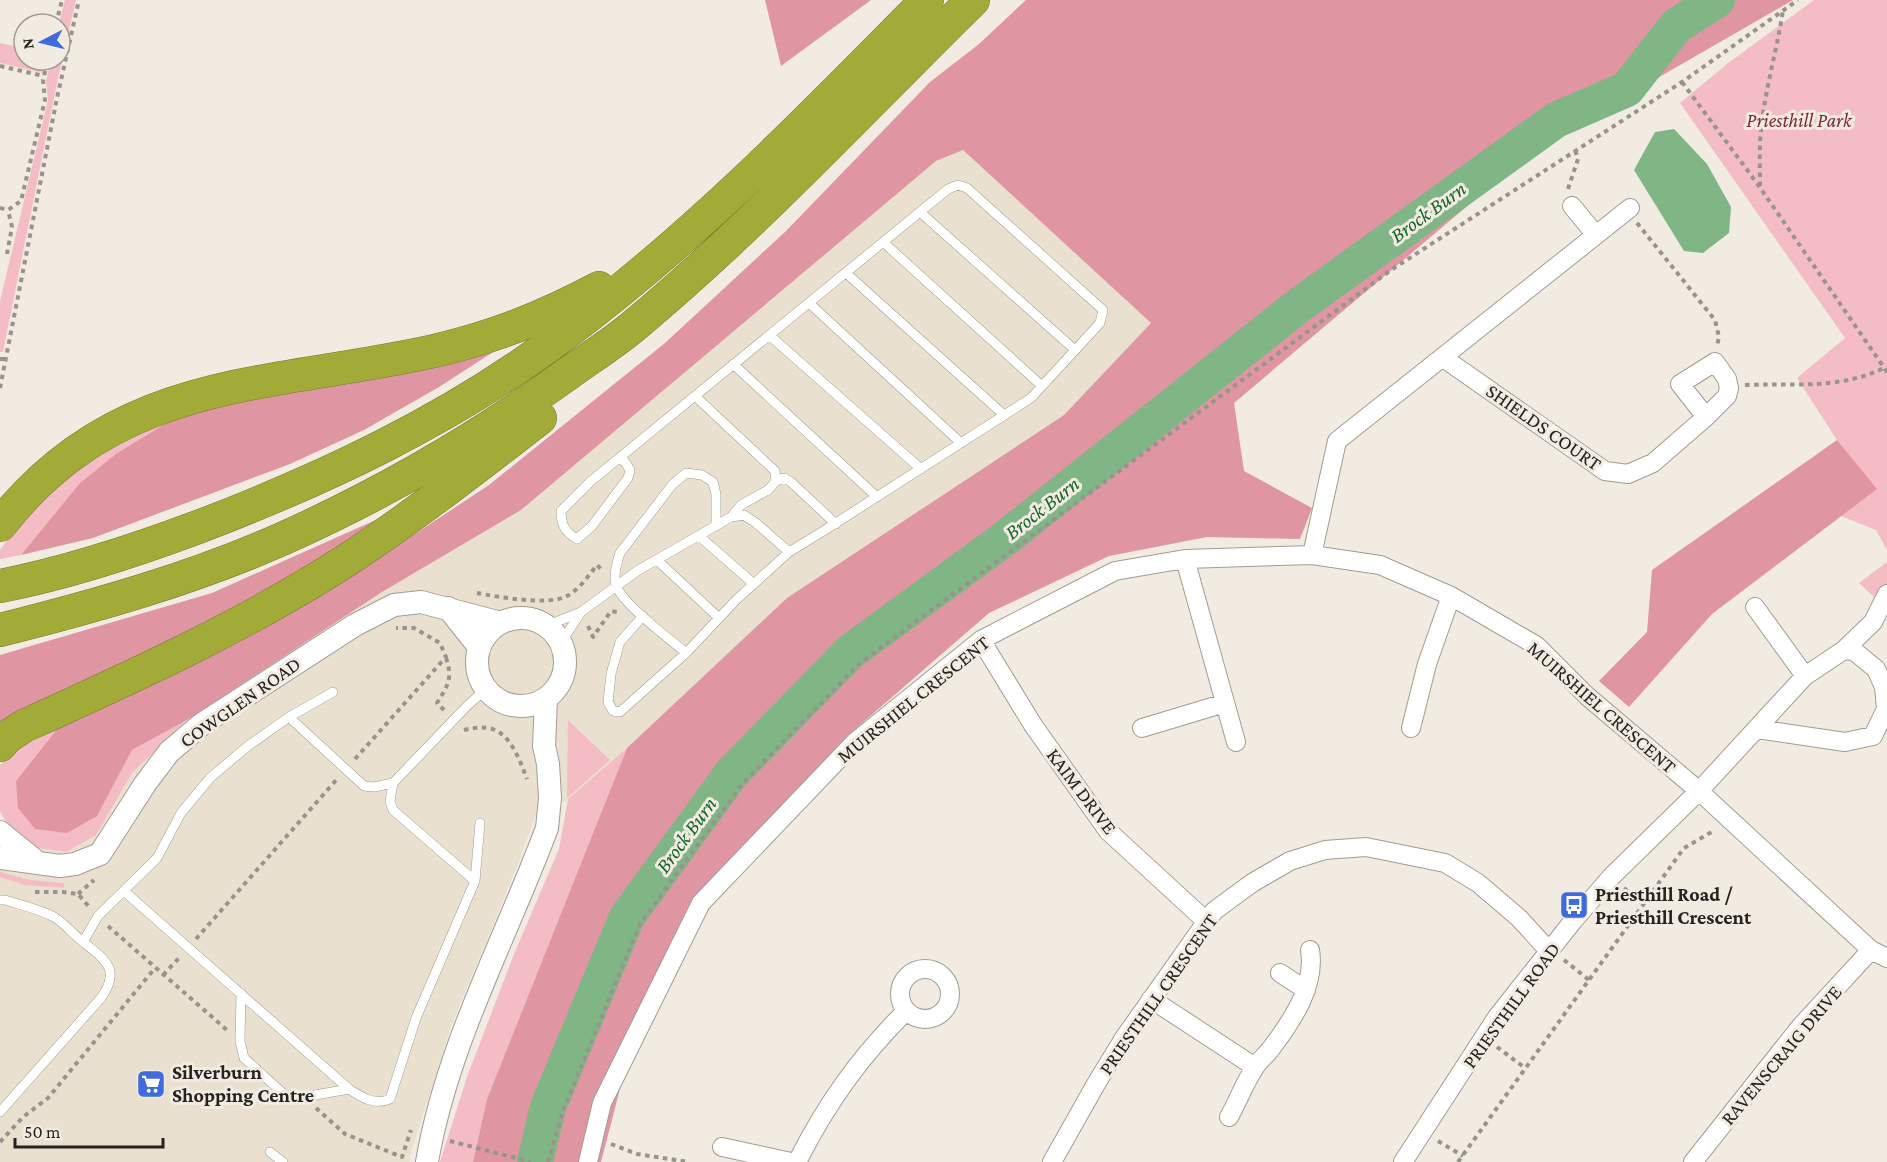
<svg xmlns="http://www.w3.org/2000/svg" width="1887" height="1162" font-family="'Crimson Pro',serif">
<style>
.built{fill:#eae0d0}
.green{fill:#f4bcc4}
.forest{fill:#df96a2}
.water{fill:#80b586}
.lines{fill:none;stroke-linecap:round;stroke-linejoin:round}
.river{stroke:#80b586;stroke-width:36}
.service-casing{stroke:#a19c94;stroke-width:10}
.minor-casing{stroke:#a19c94;stroke-width:20}
.tertiary-casing{stroke:#a19c94;stroke-width:24}
.motorway-casing{stroke:#777b2f;stroke-width:34}
.path{stroke:#98938d;stroke-width:4;stroke-dasharray:4.5 4.5;stroke-linecap:butt}
.service{stroke:#fff;stroke-width:9}
.minor{stroke:#fff;stroke-width:18}
.tertiary{stroke:#fff;stroke-width:22}
.motorway{stroke:#a3ab38;stroke-width:33}
.labels{text-anchor:middle;dominant-baseline:central;stroke-width:6;stroke-linejoin:round;paint-order:stroke}
.park-label{font-size:20px;font-style:italic;fill:#7d293d;stroke:#f1ebe2}
.street-label{font-size:20px;fill:#25221f;stroke:#f1ebe2}
.poi-label{font-size:20px;font-weight:bold;fill:#25221f;stroke:#f1ebe2;text-anchor:start}
.water-label{font-size:21px;font-style:italic;fill:#126328;stroke:#f1ebe2}
</style>
<rect width="100%" height="100%" fill="#f1ebe2"/>
<path class="built" d="M963,150l188,173 -87,92 -277,183 -160,150 -59,51 -33,18 -19,52 -65,157 -40,127 -1,9h-410v-325l40,11 56,-13 36,-62 55,-53 195,-128 139,-82 415,-350z"/>
<path class="green" d="M65,0h11l-18,78 -55,274h-3v-51l48,-201 -2,-19 5,-21h9l-1,-36z
M1814,0h73v550l-11,-20 -35,-14 35,-27 -39,-49 -40,-62 48,-40 -165,-235 47,-39z
M0,43l24,5v12h22l-3,13 -43,-10z
M215,405l-136,79 -58,71 -21,4v-9l25,-36 41,-37 88,-56z
M1887,562v47l-28,-26z
M187,720l-55,53 -36,62 -30,17 -33,-5 -22,-15 -11,-21v-46l15,-15 42,-21 -41,52 81,34 35,-65z
M568,720l42,40 -43,38z
M627,748l-140,351 -14,63h-33l27,-85 47,-123 45,-105 9,-50z
M0,872l30,8 34,3v5l-39,-3 -25,-8z"/>
<path class="forest" d="M765,0h106l-90,66z
M1026,0h767l-257,148 -302,255 10,68 68,37 -12,31 -93,-2 -98,19 -120,57 -136,118 -139,167 -92,183 -21,81h-128l14,-63 140,-351 160,-150 277,-183 87,-92 -188,-173 -27,11 -415,349 -139,82 -195,128 -55,30 -35,66 -30,17 -32,-4 -17,-21 -2,-27 41,-52 326,-174 106,-70 176,-142 121,-112 144,-149 49,-38z
M504,345l-65,42 -75,43 -74,34 -197,74 -72,17 58,-71 37,-30 52,-32 47,-17z
M1837,440l40,49 -165,125 -83,93 -30,-26 48,-49 5,-62z
M398,510l-191,118 -207,96v-69l212,-62z"/>
<path class="water" d="M1674,129l33,35 24,43 -2,26 -26,20 -19,-2 -50,-81 21,-38z"/>
<g class="lines">
<path class="river" d="M535,1162l13,-55 79,-190 105,-144 118,-121 153,-112 295,-234 258,-186 71,-31 49,-63 41,-26"/>
<g class="service-casing">
<path id="service" d="M920,212l155,138
M883,242l159,144
M846,273l158,142
M809,303l152,140
M769,335l152,134
M733,364l144,133
M695,396l80,75 1,10 -8,9 -27,15 -10,12
M621,456l9,14 -2,8 -36,48 -15,13c-12,-7 -16,-14 -16,-28l30,-30 357,-292 10,-4 9,3 136,122 -3,13 -69,75 -206,132 -36,22 -53,48 -50,53 -66,59 -7,-1 -5,-9 3,-28 9,-32 23,-26
M776,481l8,-3 7,4 45,42
M699,536l55,48
M657,560l62,58
M546,626l35,-14 56,-41 94,-54 13,-2 12,8 33,29
M561,643l20,-31
M686,653c-17,-15 -64,-49 -70,-68 -3,-10 1,-23 4,-32l52,-68 14,-12 16,2 11,7 3,12v32
M289,717l75,69 10,1 19,-4 74,-77 19,-17
M393,783l-3,18 3,9 82,71
M125,892l224,197c12,8 26,17 41,10l26,-81 59,-137 5,-58
M0,900h5c16,5 34,9 49,17 10,6 19,17 28,24 22,18 40,28 19,57l-101,114
M83,942l15,-26 59,-58 24,-45 30,-36 37,-31 41,-29 44,-25
M241,993l-1,48 4,17 42,38 18,1 45,-8
M270,1152l13,10"/>
</g>
<g class="minor-casing">
<path id="minor" d="M1572,206l23,28
M1442,357l163,114 23,3 25,-11 53,-46 21,-21 2,-8 -2,-9 -12,-17 -35,22 26,33
M1312,555l25,-114 293,-233
M1185,559l51,183
M1755,607l50,69
M981,640l52,85 75,106 99,91
M1844,650l29,-28 14,-28
M1142,728l83,-25
M1411,728l16,-64 24,-68
M900 994a25 25 0 1 1 50 0a25 25 0 1 1-50 0Z
M1280,973l26,17
M1151,999l104,68
M1229,1117c9,-16 16,-35 26,-50 4,-6 10,-11 15,-17 22,-29 46,-64 40,-100
M722,1147l69,15
M588,1162l14,-59 99,-200 154,-161 126,-102 134,-69 70,-12 127,-4 68,10 71,31 86,50 50,50 112,95 172,159 16,8
M797,1162c30,-59 62,-104 109,-151
M1052,1162l44,-78 28,-46 90,-127 38,-28 38,-22 35,-11 41,-3 79,16 33,20 41,35 30,33
M1403,1162l94,-145 76,-96 38,-44 88,-86 106,-115 39,-26 10,1 22,18 8,18 2,22 -13,27 -28,6 -88,-13
M1693,1162l108,-136 70,-76"/>
</g>
<g class="tertiary-casing">
<path id="tertiary" d="M448,608l31,39
M477 662a44 44 0 1 1 88 0a44 44 0 1 1-88 0Z
M0,832l38,31
M0,858l60,8 15,-2 25,-10 45,-70 24,-32 33,-28 153,-99 39,-20 27,-3 80,21
M427,1162c20,-117 79,-224 120,-334l3,-30 -2,-34 -4,-18 2,-47"/>
</g>
<g class="motorway-casing">
<path id="motorway" d="M0,525c117,-150 268,-137 434,-174 61,-14 110,-34 165,-63
M0,586c67,-13 134,-35 198,-59 126,-48 249,-106 357,-186 136,-100 254,-221 372,-341
M0,630c96,-24 191,-51 282,-91 101,-45 197,-101 287,-166 22,-16 46,-31 67,-49 120,-100 226,-215 337,-324
M0,745l7,-8 17,-11c110,-50 223,-101 326,-168 65,-43 127,-91 190,-140"/>
</g>
<path class="path" d="M56,24l6,-24
M0,66l44,10
M1682,82l77,104 128,186
M1760,186c0,-19 -1,-38 1,-56 4,-41 16,-80 22,-120
M1568,189l10,-30 -3,-9
M0,208l8,2 13,-9 24,-101 -2,-20 5,-20
M1637,223l78,97 4,17 -2,9
M7,254l5,-27 -4,-17
M0,359h7
M1745,385c49,-2 93,5 139,-17
M0,388l57,-290 22,-98
M477,593c21,4 72,13 90,3 12,-6 22,-21 30,-31l6,6
M588,626l5,11 18,-26 6,1
M444,710l-7,-7c11,-18 16,-24 9,-45
M464,730c8,-2 16,-3 24,-2 22,3 32,33 39,51
M355,759l91,-102 -6,-14 -26,-15h-18
M1624,888l20,17
M35,892h28l15,2 12,14
M78,894l16,-14
M108,926l119,104
M196,939l142,-161
M1564,960l25,20
M163,975l16,-17
M1497,1047l28,21
M316,1108l29,26 57,23 9,-27
M450,1141l81,21
M1438,1141l25,15
M0,1142l23,-25 25,-19 107,-130
M611,1144l26,10 52,8
M548,1162l15,-51 77,-187 103,-141 117,-120 531,-393 291,-188 116,-82
M1458,1162l226,-314 31,-18"/>
<use href="#service" class="service"/>
<use href="#minor" class="minor"/>
<use href="#tertiary" class="tertiary"/>
<use href="#motorway" class="motorway"/>
</g>
<defs>
<g id="bus-square" transform="scale(1.5)"><rect x="-9" y="-9" width="18" height="18" rx="4" fill="#406bdc" stroke="#f1ebe2"/><path d="M-5-6H5V4H4V6H2V4H-2V6H-4V4H-5ZM-3.5-4V0h7V-4ZM-3.5 1.2v1.5H-2V1.2ZM2 1.2v1.5H3.5V1.2Z" fill="#fff"/></g>
<g id="supermarket-square" transform="scale(1.5)"><rect x="-9" y="-9" width="18" height="18" rx="4" fill="#406bdc" stroke="#f1ebe2"/><path d="M-6-5.5h2.5l.6 2H6L4.5 2H-2.5L-4.4-4H-6ZM-1.5 3.2a1.3 1.3 0 1 0 .1 0ZM3 3.2a1.3 1.3 0 1 0 .1 0Z" fill="#fff"/></g>
</defs>
<g fill-rule="evenodd">
<use href="#bus-square" x="1574" y="905"/>
<use href="#supermarket-square" x="151" y="1084"/>
</g>
<g class="labels">
<g class="park-label">
<text x="1799" y="120">Priesthill Park</text>
</g>
<g class="street-label">
<text transform="translate(1544 427) rotate(35)">SHIELDS COURT</text>
<text transform="translate(913 699) rotate(-39)">MUIRSHIEL CRESCENT</text>
<text transform="translate(240 702) rotate(-35)">COWGLEN ROAD</text>
<text transform="translate(1602 707) rotate(41)">MUIRSHIEL CRESCENT</text>
<text transform="translate(1082 791) rotate(53)">KAIM DRIVE</text>
<text transform="translate(1158 994) rotate(-55)">PRIESTHILL CRESCENT</text>
<text transform="translate(1511 1005) rotate(-54)">PRIESTHILL ROAD</text>
<text transform="translate(1781 1055) rotate(-50)">RAVENSCRAIG DRIVE</text>
</g>
<g class="poi-label">
<text x="1595" y="894">Priesthill Road /<tspan x="1595" dy="23">Priesthill Crescent</tspan></text>
<text x="172" y="1072">Silverburn<tspan x="172" dy="23">Shopping Centre</tspan></text>
</g>
<g class="water-label">
<text transform="translate(1428 212) rotate(-36)">Brock Burn</text>
<text transform="translate(1042 508) rotate(-38)">Brock Burn</text>
<text transform="translate(686 835) rotate(-54)">Brock Burn</text>
</g>
</g>
<g transform="translate(42 42) rotate(263)"><circle r="28" fill="#f1ebe2" stroke="#9f9b94" stroke-width="1.5"/>
<path d="M0-4.5L10 22L0 15L-10 22Z" fill="#406bdc"/>
<text y="-9" font-size="16" font-weight="bold" text-anchor="middle" fill="#25221f">N</text>
</g>
<path d="M15 1138v9h148v-9" fill="none" stroke="#25221f" stroke-width="3"/>
<text x="24" y="1138" font-size="18" fill="#25221f" stroke="#f1ebe2" stroke-width="4.5" paint-order="stroke">50 m</text>
</svg>
